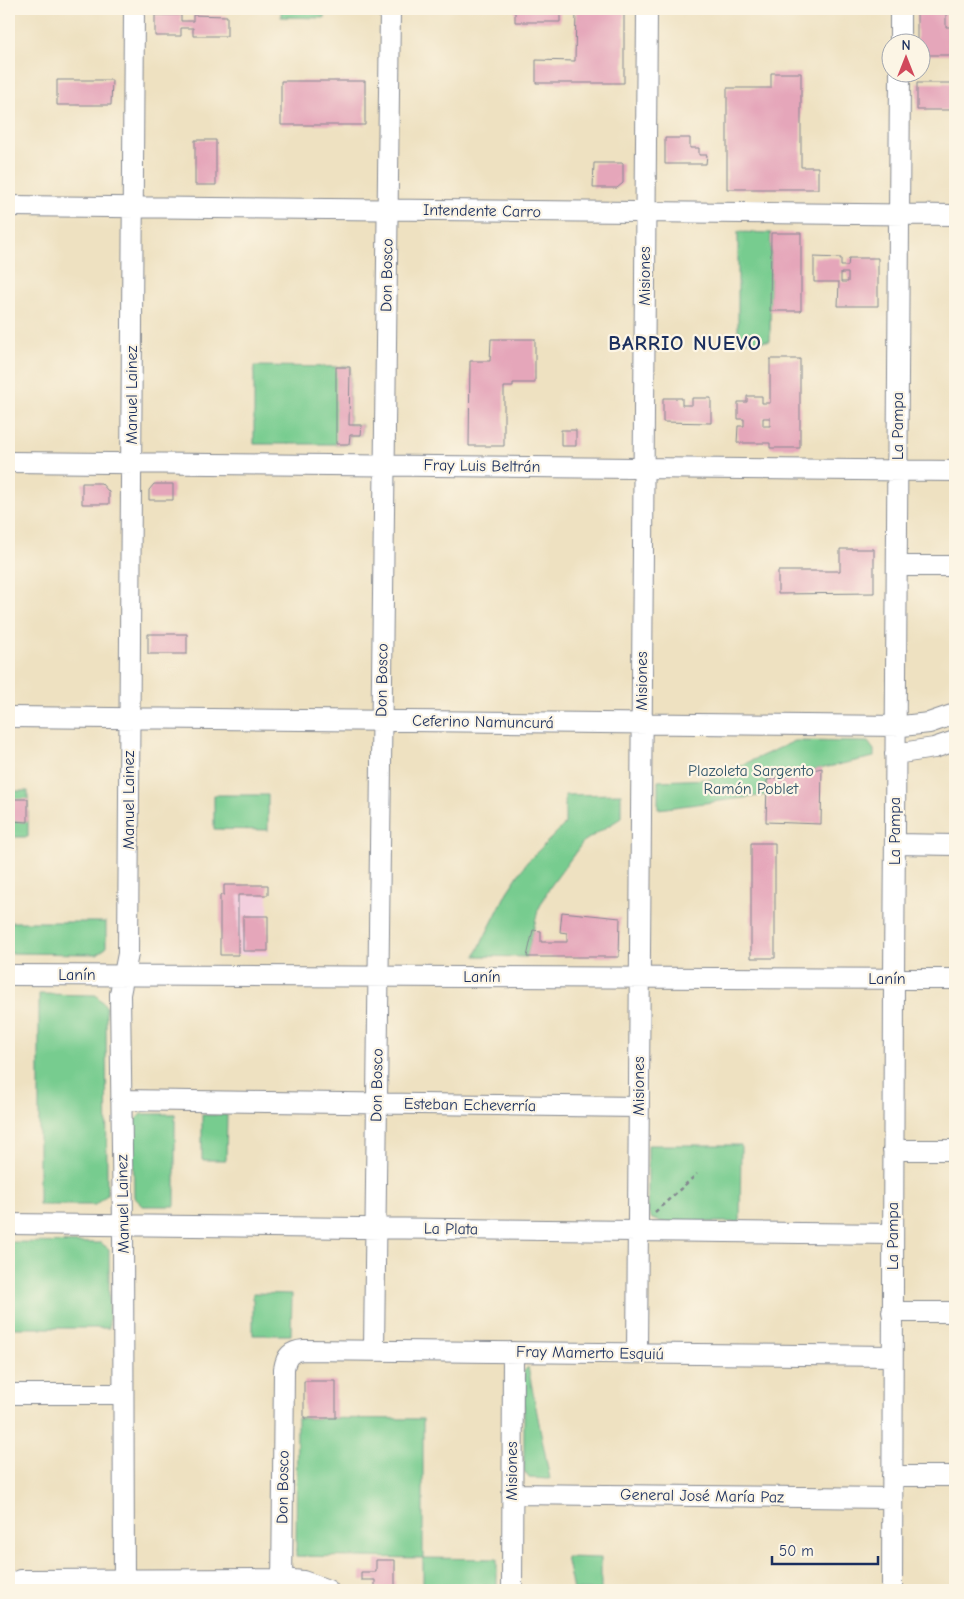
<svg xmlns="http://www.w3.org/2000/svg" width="964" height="1599" font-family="'Comic Neue',sans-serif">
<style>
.built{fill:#f3cfde}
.green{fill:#77cc8f;stroke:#497e76}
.building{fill:#e5a6ba;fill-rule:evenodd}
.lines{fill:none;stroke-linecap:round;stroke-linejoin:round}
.minor-casing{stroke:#848890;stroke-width:22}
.path{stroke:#848890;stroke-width:2.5;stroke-dasharray:4 4;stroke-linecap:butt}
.minor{stroke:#fff;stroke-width:20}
.labels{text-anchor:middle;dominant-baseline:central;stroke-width:4.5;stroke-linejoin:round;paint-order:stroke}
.street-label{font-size:16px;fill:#1b2f5e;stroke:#fcf5e5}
.park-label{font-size:16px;fill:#32566a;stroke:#fcf5e5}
.district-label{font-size:21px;font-weight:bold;letter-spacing:1px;fill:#1b2f5e;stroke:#fcf5e5}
</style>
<rect width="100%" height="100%" fill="#fcf5e5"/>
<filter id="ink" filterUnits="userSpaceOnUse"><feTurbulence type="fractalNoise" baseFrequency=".02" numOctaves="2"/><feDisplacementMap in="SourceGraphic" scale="10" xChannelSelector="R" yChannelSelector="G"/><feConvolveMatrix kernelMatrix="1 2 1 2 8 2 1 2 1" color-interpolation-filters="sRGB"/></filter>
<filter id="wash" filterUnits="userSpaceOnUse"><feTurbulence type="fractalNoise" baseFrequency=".0096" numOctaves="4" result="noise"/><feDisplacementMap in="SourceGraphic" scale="20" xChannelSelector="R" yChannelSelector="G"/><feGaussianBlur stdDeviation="1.12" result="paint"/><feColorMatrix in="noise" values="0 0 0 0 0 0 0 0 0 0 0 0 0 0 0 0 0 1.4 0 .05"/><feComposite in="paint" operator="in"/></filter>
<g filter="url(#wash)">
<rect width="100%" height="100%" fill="#eee1c1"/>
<path class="built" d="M238,895h30v60h-30z"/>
<path class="green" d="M281,9h43v9l-43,-1z
M738,232l33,1 -1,108h-32z
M254,366l96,1 -1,58h13l-1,10h-11l-1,9h-95z
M795,741l73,1 6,8v7l-106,23 -1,15 -109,14v-28l53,-2z
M9,791h19v46h-19z
M621,794v24l-38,24 -33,45 -12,23 -11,47 -52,-1 32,-64 20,-30 38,-38v-29z
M214,795h54v35l-54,-1z
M9,922h97v26l-9,6 -88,-1z
M39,994l57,1 10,11 1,189 -12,10h-56z
M141,1114h34v92h-32l-9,-9 -1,-74z
M202,1115h25l-1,45h-24z
M648,1145h93l-1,77h-78l-10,-3 -4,-6z
M9,1242l92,1 8,6v79h-100z
M253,1293l39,1 -1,41h-38z
M528,1367l22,112 -21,-1 -5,-7v-100z
M297,1418l126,1v139l74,1v27l-74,-1v-27l-127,-2z
M566,1557l35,1v32h-28z
M131,1588h137l3,2h-141z"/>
<g id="blocks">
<path class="building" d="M515,9h45v13h-45z
M576,9h48v74h-88v-23l39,1z
M917,9h29v18h9v28h-33v-13h-5z
M155,15h26v6h12v-6l34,1v20h-34v-8h-12v8h-26z
M771,73h30v94h17v22h-91v-101h44z
M57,80h55l-1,25h-54z
M281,81h84v44h-84z
M917,83h38v27h-38z
M665,138h25v10h9v7h8l-1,9h-41z
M195,140h21v45h-21z
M594,163h29v20l-6,5h-24z
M771,233h30v78h-31z
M814,257l27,1v8h7l1,-8h29v48h-40l1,-24h-25zM841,273h7v9h-7z
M491,339h44v44h-22v4h-9v59h-35l1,-85h20z
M770,359h30v89h-30v-5h-33l1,-17h6v-7h-6v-17h9v-6h15v7h8zM763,418h7v8h-7z
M336,367h14l-1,58h13l-1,10h-11l-1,9h-13z
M663,398h19v7h10v-7h19v25l-48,-1z
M561,430h15v16h-15z
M82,483h19l8,9v12h-27z
M154,484h19v16h-24v-10z
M840,549h34v44l-96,1v-23h62z
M148,634h39v20h-39z
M822,768l-1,56 -55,-2 1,-42z
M9,799h19v23l-19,-1z
M751,843h24v115h-24z
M224,885h44v10h-30v60h-18v-60h4z
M562,912l58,6 -1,39h-92l6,-27 8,1v11h26v-9l-7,-1z
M243,916h25v35h-25z
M304,1381h32v37h-32z
M376,1560h19v28h-20v-8h-14v-8h15z"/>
</g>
</g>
<g filter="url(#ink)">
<use href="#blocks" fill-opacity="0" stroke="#848890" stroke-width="1"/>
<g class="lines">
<g class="minor-casing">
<path id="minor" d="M900,42v-33
M9,206l946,9
M9,462l946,9
M897,566h58
M9,717l893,9 27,-3 26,-9
M895,754l39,-6 21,-7
M895,844l60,1
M9,975l946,4
M121,1100l518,7
M893,1150h62
M9,1224l884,10
M892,1312h63
M374,1350l16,-1341
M637,1353l10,-1344
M9,1394h114
M892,1476h63
M512,1494l380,4
M12,1584l8,-4h5l257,-1 21,2 25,9
M124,1590l-1,-364 -3,-232 8,-40 6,-945
M282,1590l2,-221c2,-13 7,-18 20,-19l588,6
M512,1590l1,-238
M892,1590l2,-611 6,-907"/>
</g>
<path class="path" d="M655,1212l42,-38"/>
<use href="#minor" class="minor"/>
</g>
</g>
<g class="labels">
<g class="street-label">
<text transform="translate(482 211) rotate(1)">Intendente Carro</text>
<text transform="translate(387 275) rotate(-89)">Don Bosco</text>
<text transform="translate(645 276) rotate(-90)">Misiones</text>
<text transform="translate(132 395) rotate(-90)">Manuel Lainez</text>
<text transform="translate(898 426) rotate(-90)">La Pampa</text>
<text transform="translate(482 466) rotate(1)">Fray Luis Beltrán</text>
<text transform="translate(382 680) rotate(-89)">Don Bosco</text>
<text transform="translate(642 681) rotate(-90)">Misiones</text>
<text transform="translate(483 722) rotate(1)">Ceferino Namuncurá</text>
<text transform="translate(129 800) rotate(-90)">Manuel Lainez</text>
<text transform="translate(895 831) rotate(-90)">La Pampa</text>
<text x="77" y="975">Lanín</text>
<text x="482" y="977">Lanín</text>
<text x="887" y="979">Lanín</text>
<text transform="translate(377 1085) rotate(-89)">Don Bosco</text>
<text transform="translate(639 1086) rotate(-90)">Misiones</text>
<text transform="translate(470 1105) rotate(1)">Esteban Echeverría</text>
<text transform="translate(123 1204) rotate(-91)">Manuel Lainez</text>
<text transform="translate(451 1229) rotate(1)">La Plata</text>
<text transform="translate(893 1236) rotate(-90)">La Pampa</text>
<text transform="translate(590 1353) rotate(1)">Fray Mamerto Esquiú</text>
<text transform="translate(512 1471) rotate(-90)">Misiones</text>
<text transform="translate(283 1487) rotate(-89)">Don Bosco</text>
<text transform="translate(702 1496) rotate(1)">General José María Paz</text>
</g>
<g class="park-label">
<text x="751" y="771">Plazoleta Sargento<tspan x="751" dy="18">Ramón Poblet</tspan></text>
</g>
<g class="district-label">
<text x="685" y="343">BARRIO NUEVO</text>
</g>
</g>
<rect width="964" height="1599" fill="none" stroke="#fcf5e5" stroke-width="30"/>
<g transform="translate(906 58)"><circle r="24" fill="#fcf5e5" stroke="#a2a6af"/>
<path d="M0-4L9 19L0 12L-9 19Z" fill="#d1495b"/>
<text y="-8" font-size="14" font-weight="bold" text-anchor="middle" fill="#1b2f5e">N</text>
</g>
<path d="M772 1556v8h106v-8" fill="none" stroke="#1b2f5e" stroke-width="2.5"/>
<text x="779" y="1556" font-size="15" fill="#1b2f5e" stroke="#fcf5e5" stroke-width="4" paint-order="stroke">50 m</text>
</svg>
